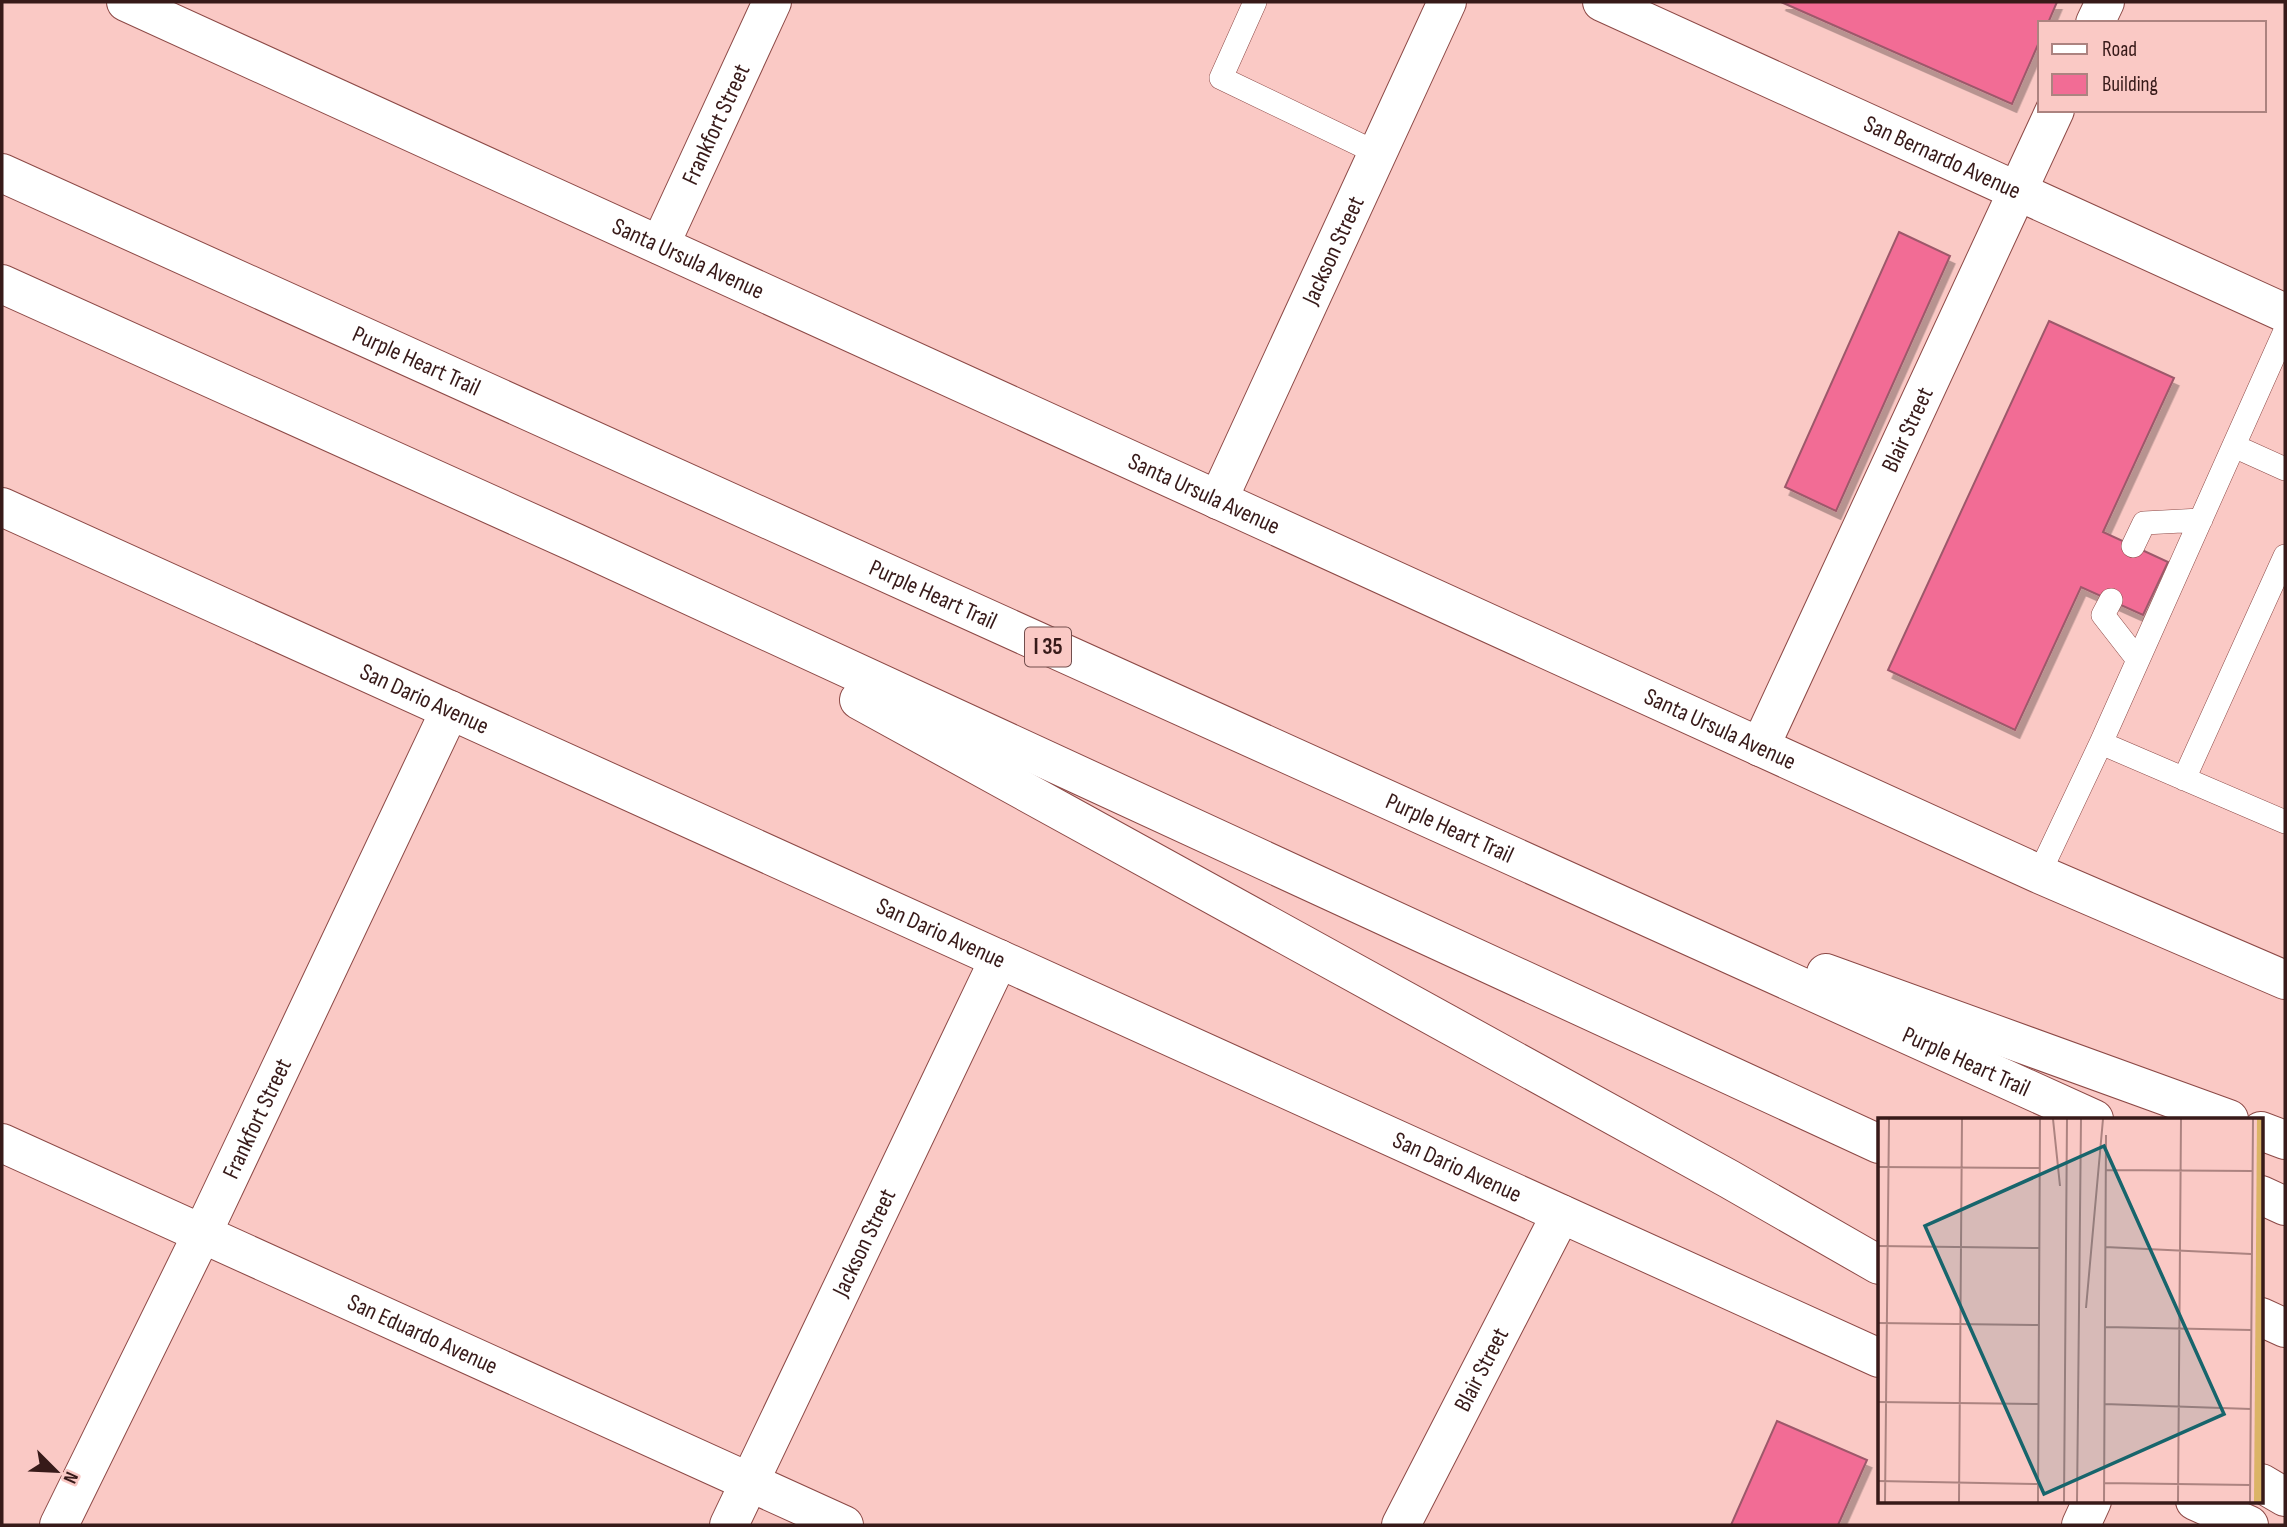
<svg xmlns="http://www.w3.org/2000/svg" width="2287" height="1527" font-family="'Sofia Sans Condensed',sans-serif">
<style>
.building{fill:#f26c95;stroke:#9d596b;stroke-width:2;filter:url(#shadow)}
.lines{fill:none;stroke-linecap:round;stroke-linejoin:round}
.lane-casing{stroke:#8c4946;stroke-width:24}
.street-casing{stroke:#8c4946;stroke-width:40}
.secondary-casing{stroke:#8c4946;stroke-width:40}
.highway-casing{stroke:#8c4946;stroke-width:40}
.lane{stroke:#fff;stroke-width:23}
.street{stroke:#fff;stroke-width:38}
.secondary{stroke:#fff;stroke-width:38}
.highway{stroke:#fff;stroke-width:38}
.labels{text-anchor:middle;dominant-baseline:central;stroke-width:5;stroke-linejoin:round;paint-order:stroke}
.shield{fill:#fac9c5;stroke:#724e4d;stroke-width:2}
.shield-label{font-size:23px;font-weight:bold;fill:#371a19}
.street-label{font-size:24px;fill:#371a19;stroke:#fac9c5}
.inset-road{fill:none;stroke:#ac8380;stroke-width:2}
.view{fill:#17656c;fill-opacity:0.15;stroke:#17656c;stroke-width:3.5}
.inset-edge{fill:none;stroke:#371a19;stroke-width:3.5}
</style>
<defs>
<filter id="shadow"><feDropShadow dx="4.5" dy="8" stdDeviation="0" flood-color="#0004"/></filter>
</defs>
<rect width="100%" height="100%" fill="#fac9c5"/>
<path class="building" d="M1781,2h276l-9,21h-8v17l-28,64z
M1899,232l51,24 -114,255 -51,-24z
M2049,321l125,57 -71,154 65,30 -25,53 -62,-28 -66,143 -127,-60z
M1777,1421l90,39 -29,65h-107z"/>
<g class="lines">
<g class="lane-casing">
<path id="lane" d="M1255,2l-34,76 156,75
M2285,331l-184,412 184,79
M2234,446l51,23
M2133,546l11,-23 57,-3
M2111,600l-8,15 35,45
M2184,779l101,-223
M2039,874l62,-131"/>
</g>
<g class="street-casing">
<g id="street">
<path d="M2095,23l10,-21"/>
<path id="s1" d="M660,245l112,-243"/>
<path id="s2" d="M1218,500l229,-498"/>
<path id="s3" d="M1760,747l295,-637"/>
<path id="s4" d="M2,1143l842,382"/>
<path id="s5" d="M59,1525l143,-291 248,-524"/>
<path id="s6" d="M729,1525l270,-566"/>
<path id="s7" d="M1401,1525l160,-311"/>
<path d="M2081,1525l11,-24"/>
</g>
</g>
<g class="secondary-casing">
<g id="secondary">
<path id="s8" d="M126,2l1913,872 246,106"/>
<path id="s9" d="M1602,2l683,311"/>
<path id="s10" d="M2,507l1877,851"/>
<path d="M2195,1501l54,24"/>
</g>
</g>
<g class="highway-casing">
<g id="highway">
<path id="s11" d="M2,173l2092,946"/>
<path d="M2,284l574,259 1303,601"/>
<path d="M859,700l870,479 150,86"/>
<path d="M1826,973l403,146"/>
<path d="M2261,1131l24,9"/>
<path d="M2261,1195l24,11"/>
<path d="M2261,1317l24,11"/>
<path d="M2261,1483l24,14"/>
</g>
</g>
<use href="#lane" class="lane"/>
<use href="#street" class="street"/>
<use href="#secondary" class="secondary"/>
<use href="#highway" class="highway"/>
</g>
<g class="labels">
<rect class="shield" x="1025" y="627.5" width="46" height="39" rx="5"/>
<g class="shield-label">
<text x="1048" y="647">I 35</text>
</g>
<g class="street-label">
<text stroke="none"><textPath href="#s1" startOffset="133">Frankfort Street</textPath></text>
<text stroke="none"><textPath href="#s9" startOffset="374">San Bernardo Avenue</textPath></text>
<text stroke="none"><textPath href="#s2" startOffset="275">Jackson Street</textPath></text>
<text stroke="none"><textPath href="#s8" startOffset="618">Santa Ursula Avenue</textPath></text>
<text stroke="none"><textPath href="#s11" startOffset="455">Purple Heart Trail</textPath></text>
<text stroke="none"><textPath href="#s3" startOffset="350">Blair Street</textPath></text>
<text stroke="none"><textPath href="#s8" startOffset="1185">Santa Ursula Avenue</textPath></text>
<text stroke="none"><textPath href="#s11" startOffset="1022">Purple Heart Trail</textPath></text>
<text stroke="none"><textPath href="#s10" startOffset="464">San Dario Avenue</textPath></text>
<text stroke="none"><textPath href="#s8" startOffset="1752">Santa Ursula Avenue</textPath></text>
<text stroke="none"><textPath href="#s11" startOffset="1589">Purple Heart Trail</textPath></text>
<text stroke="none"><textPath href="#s10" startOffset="1031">San Dario Avenue</textPath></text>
<text stroke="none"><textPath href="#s11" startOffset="2156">Purple Heart Trail</textPath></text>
<text stroke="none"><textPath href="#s5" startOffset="452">Frankfort Street</textPath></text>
<text stroke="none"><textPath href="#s10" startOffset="1598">San Dario Avenue</textPath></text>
<text stroke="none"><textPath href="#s6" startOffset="313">Jackson Street</textPath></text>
<text stroke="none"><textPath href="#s4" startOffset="462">San Eduardo Avenue</textPath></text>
<text stroke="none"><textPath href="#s7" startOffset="175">Blair Street</textPath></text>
</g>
</g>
<g transform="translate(1878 1118)">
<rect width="385" height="385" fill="#fac9c5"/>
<path d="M379,1h6v383h-9z" fill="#dbb466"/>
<path class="inset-road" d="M175,1l7,67M0,49l162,1M228,52l146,1M0,128l162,2M227,129l146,7M208,190l17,-189M0,205l161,2M227,209l146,3M0,284l161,2M226,286l147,5M0,363l160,3M226,365l146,2M7,384l4,-383M81,384l3,-383M160,384l2,-383M186,384l3,-383M199,384l4,-383M226,384l2,-367M300,384l3,-383M372,384l3,-383"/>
<path class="view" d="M226,28l120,268 -180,80 -119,-268z"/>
<rect width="385" height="385" class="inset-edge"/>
</g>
<rect width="2287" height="1527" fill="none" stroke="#371a19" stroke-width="7"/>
<rect x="2038" y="21" width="228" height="91" fill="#fac9c5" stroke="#ac8380" stroke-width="2"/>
<rect x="2052" y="44" width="35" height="10" fill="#ffffff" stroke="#ac8380" stroke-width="2"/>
<text x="2102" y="56" font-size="21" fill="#371a19">Road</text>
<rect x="2052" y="74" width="35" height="21" fill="#f26c95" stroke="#ac8380" stroke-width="2"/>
<text x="2102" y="91" font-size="21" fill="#371a19">Building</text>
<g transform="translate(56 1471) rotate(114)" stroke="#fac9c5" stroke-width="5" paint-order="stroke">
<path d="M0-5L12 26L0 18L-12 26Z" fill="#371a19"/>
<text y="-10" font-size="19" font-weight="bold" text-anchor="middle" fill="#371a19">N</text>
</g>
</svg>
